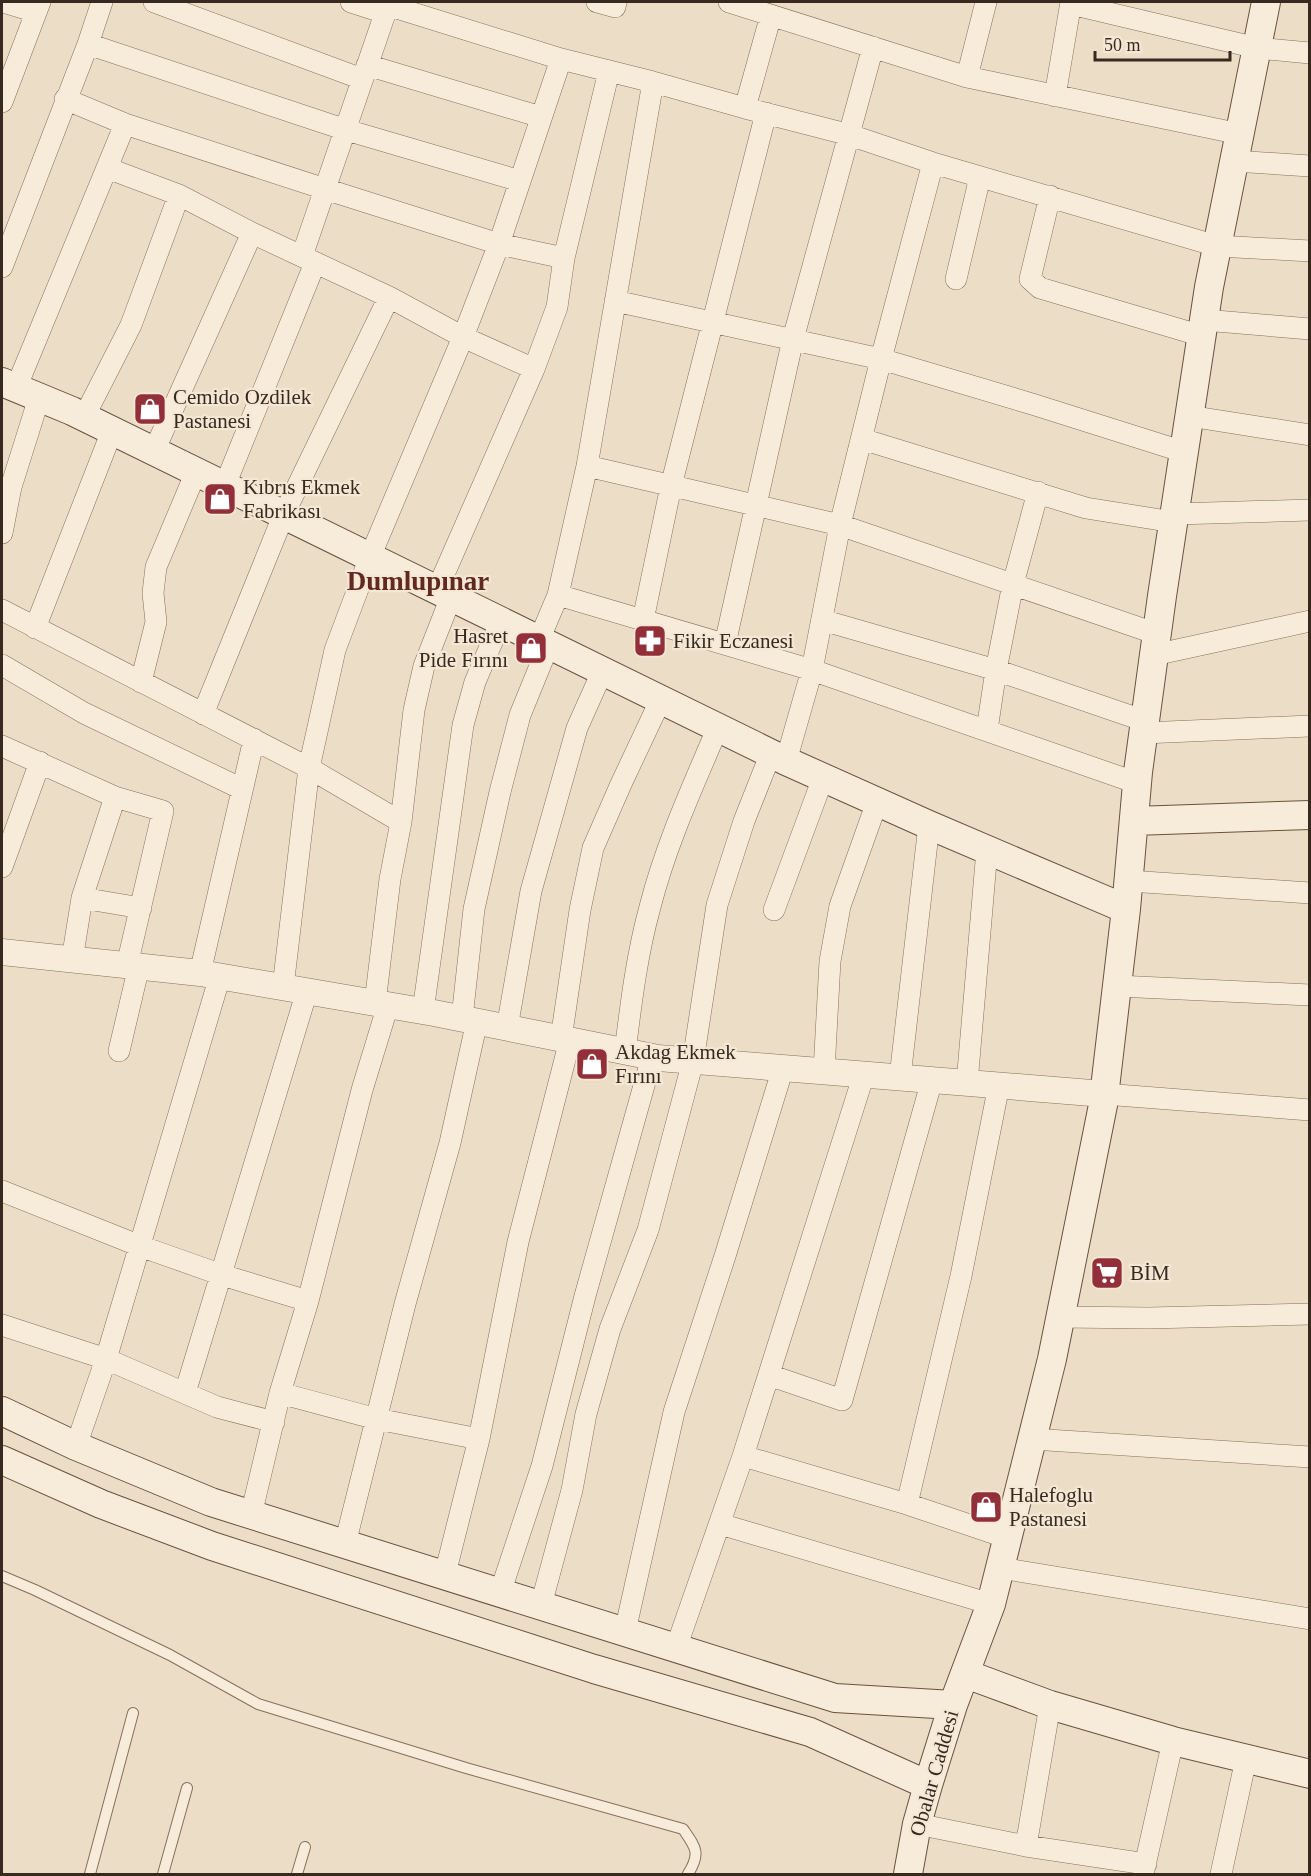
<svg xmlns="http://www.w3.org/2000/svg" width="1311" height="1876" font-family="'Times New Roman',serif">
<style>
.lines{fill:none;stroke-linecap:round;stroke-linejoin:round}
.service-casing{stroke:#876f5c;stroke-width:12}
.minor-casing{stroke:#876f5c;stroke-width:22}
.tertiary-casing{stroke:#876f5c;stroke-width:27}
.secondary-casing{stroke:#69513f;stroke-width:30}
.service{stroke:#f7ecd9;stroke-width:10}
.minor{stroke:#f7ecd9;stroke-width:21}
.tertiary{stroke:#f7ecd9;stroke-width:26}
.secondary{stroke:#f7ecd9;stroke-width:28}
.labels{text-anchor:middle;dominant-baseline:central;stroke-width:4.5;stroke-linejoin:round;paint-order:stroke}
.poi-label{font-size:21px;fill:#38291f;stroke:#f4e8d5;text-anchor:start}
.street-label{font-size:21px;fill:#38291f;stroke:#f4e8d5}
.district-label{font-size:27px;font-weight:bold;fill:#622921;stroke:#f4e8d5}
</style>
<rect width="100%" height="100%" fill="#ecddc6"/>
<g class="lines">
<g class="service-casing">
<path id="service" d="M2,1576l33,14 135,65 88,49 208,64 217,61c13,19 18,24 5,45
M90,1874l43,-161
M163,1874l24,-86
M297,1874l8,-27"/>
</g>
<g class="minor-casing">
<path id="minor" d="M3,2l33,10
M154,2l208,77
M351,2l34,11
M597,2l18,5 1,-5
M729,2l238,75 273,57
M1071,4l186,44 53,5
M387,5l174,54 92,23 92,26 105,27 83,28 284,83 93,5
M88,44l255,85 177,52
M367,65l174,52
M967,77l19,-75
M1055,96l16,-94
M65,99l60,25 200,65 174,55 65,14
M2,102l38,-100
M745,108l26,-93
M1234,161l76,5
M107,168l72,27 73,38 137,64 74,40 71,32
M1050,196l-20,83 10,9 162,48
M302,256l87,-254
M2,267l86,-223 14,-42
M956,279l24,-102
M615,301l266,58 151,45 152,48
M1204,320l106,9
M16,388l109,-264
M1189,416l121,19
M84,417l47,-92 48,-130
M862,439l224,69 87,14
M154,451l98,-218
M587,466l253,59 317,109
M225,485l90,-222
M1175,514l135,-4
M2,533l9,-46 28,-89
M437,590l97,-221 23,-62 7,-49 45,-187
M558,595l254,75 325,113
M2,610l307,158 92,54
M643,620l28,-134 95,-373
M822,620l174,50 149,51
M35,628l77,-197
M539,640l19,-45 29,-129 66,-384
M725,644l68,-305 80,-292
M1154,655l156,-34
M2,665l82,48 158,76
M141,682l15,-60 -3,-29 3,-26 40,-95
M203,714l81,-200 105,-217
M987,730l9,-60 17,-86 25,-92
M1143,733l167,-7
M2,746l113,51 48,14 -36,154
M786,761l26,-91 28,-145 41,-166 52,-196
M2,867l38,-105
M1129,881l181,12
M82,898l59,10
M774,910l49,-132
M72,960l10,-62 33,-101
M200,973l54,-234
M1117,986l193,9
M283,987l26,-219 26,-118 35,-93 93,-220 36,-93 62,-185
M375,1003l15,-124 11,-57 13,-112 10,-44 27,-69
M423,1011l40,-286 12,-43 26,-61
M462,1018l12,-109 26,-117 20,-77 29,-71
M507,1028l24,-137 46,-163 26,-58
M561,1039l19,-129 13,-62 28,-64 40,-85
M119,1051l20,-85
M625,1052c6,-49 12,-98 25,-145 16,-63 43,-121 68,-180
M824,1071l6,-110 10,-55 37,-104
M900,1077l29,-252
M967,1083l20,-233
M1104,1094l206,16
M2,1191l138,55 82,29 86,26
M1061,1317l88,1 161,-4
M2,1325l104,34 111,48 57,15
M769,1375l73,25 90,-320
M185,1393l122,-402
M280,1393l97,26 102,20
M1032,1439l278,18
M76,1446l30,-87 114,-383
M743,1456l164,48 101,34
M907,1504l54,-228 38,-191
M251,1515l29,-122 28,-92 54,-211 26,-85
M720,1524l271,80
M345,1544l60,-240 45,-161 27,-122
M1000,1568l310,51
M445,1574l34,-135 39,-197 52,-202
M500,1593l42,-127 43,-170 67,-239
M541,1605l31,-115 14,-76 24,-85 38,-99 45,-169 24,-156 27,-84 27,-68
M624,1631l4,-13 46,-206 51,-156 58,-188
M676,1648l67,-192 121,-382
M917,1824l109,22 120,18
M1026,1846l24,-141
M1143,1874l30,-133
M1221,1874l25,-115"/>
</g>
<g class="tertiary-casing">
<path id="tertiary" d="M2,952l198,21 234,40 224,45 446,36"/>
</g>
<g class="secondary-casing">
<path id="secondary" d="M2,382l70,29 714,350 143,64 197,84
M1134,821l176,-6
M2,1411l74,35 135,56 624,196 118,7
M2,1460l99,44 111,42 382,123 216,63 118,53
M966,1674l84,31 123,36 137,33
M908,1874l9,-50 11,-39 25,-80 38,-101 61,-245 51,-254 23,-196 12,-137 24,-176 47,-309 57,-285"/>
</g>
<use href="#service" class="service"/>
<use href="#minor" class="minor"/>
<use href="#tertiary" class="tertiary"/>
<use href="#secondary" class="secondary"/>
</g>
<defs>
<g id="shop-square" transform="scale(1.725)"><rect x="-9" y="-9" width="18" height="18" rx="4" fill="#932f39" stroke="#f4e8d5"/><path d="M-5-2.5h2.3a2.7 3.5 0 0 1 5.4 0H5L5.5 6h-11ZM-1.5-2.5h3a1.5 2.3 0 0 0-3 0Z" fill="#fff"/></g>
<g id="pharmacy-square" transform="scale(1.725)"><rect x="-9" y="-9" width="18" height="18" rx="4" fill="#932f39" stroke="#f4e8d5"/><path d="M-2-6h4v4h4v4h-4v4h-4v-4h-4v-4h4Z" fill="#fff"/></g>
<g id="supermarket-square" transform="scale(1.725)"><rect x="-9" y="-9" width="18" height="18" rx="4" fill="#932f39" stroke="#f4e8d5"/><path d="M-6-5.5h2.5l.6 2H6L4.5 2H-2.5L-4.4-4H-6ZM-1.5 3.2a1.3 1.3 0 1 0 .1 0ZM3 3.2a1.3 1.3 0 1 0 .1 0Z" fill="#fff"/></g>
</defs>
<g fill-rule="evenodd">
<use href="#shop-square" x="150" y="409"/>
<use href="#shop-square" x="220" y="499"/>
<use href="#pharmacy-square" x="650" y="641"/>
<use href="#shop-square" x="531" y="648"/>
<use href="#shop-square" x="592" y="1064"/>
<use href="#supermarket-square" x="1107" y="1273"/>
<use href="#shop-square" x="986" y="1507"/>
</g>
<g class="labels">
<g class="poi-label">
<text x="173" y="397">Cemido Ozdilek<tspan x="173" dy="24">Pastanesi</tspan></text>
<text x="243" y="487">Kıbrıs Ekmek<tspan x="243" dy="24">Fabrikası</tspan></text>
<text x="508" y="636" text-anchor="end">Hasret<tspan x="508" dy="24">Pide Fırını</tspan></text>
<text x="673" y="641">Fikir Eczanesi</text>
<text x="615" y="1052">Akdag Ekmek<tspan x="615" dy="24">Fırını</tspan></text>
<text x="1130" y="1273">BİM</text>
<text x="1009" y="1495">Halefoglu<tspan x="1009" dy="24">Pastanesi</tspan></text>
</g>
<g class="street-label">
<text transform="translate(934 1773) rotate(-74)">Obalar Caddesi</text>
</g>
<g class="district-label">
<text x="418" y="581">Dumlupınar</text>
</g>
</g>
<rect width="1311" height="1876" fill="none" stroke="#38291f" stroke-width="6"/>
<path d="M1095 51v9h135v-9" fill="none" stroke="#38291f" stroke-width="3"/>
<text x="1104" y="51" font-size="18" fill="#38291f" stroke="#f4e8d5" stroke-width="4.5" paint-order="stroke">50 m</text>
</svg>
